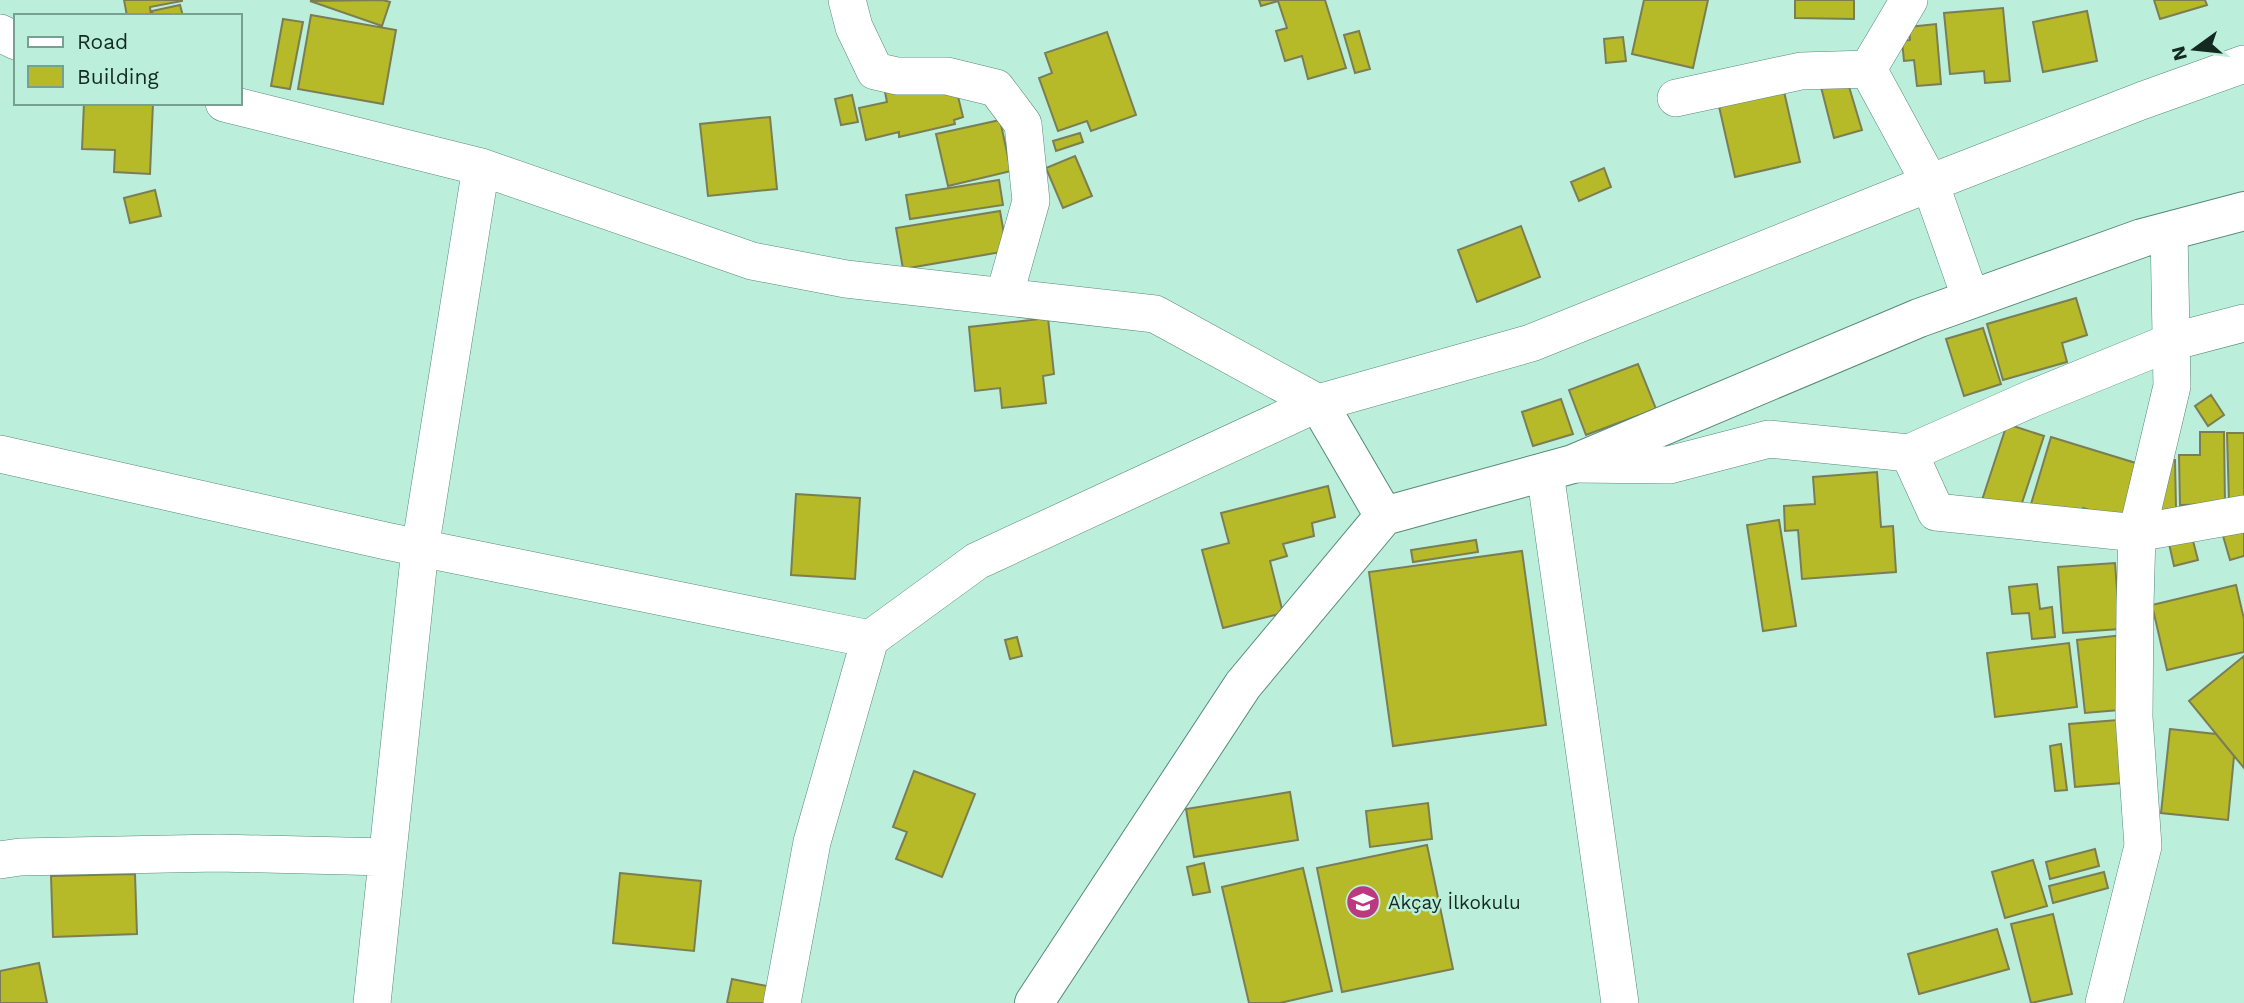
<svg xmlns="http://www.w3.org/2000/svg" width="2244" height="1003" font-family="'Work Sans',sans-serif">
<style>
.building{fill:#b6b928;stroke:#7b7e54;stroke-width:2}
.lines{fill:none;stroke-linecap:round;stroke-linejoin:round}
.street-casing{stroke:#578978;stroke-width:38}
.secondary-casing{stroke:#578978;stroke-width:40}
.street{stroke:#fff;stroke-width:37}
.secondary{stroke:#fff;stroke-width:38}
.labels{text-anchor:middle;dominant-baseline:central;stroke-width:5;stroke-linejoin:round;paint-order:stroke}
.poi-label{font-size:19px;fill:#142922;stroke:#bbefdc;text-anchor:start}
</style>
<rect width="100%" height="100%" fill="#bbefdc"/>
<path class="building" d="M124,0h58v1l-32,6 1,9h-24z
M383,0l7,2 -8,24 -72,-25z
M1259,0h66l21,68 -38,11 -6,-23 -17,5 -9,-30 11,-3 -9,-27 -17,5z
M1644,0h64l-15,68 -61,-14z
M1795,0h59v19l-59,-1z
M2154,0h51l2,5 -47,14z
M180,5l3,11h-30l-1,-5z
M2003,8l7,73 -25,2 -1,-12 -34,3 -6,-61z
M2087,11l10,50 -54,11 -10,-50z
M311,15l85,15 -13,74 -85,-15z
M283,19l20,3 -13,67 -19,-3z
M1936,24l5,60 -24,2 -3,-26 -10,1 -2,-20 8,-1 -1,-13z
M1359,31l11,38 -15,4 -11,-38z
M1107,32l29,83 -45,16 -4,-10 -29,10 -19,-53 13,-5 -7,-20z
M1623,37l3,24 -20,2 -2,-24z
M1847,80l15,50 -28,8 -13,-51z
M955,84l8,33 -9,3 1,4 -56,13v-5l-33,8 -7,-32 28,-6 -2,-10z
M1783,87l17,75 -65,15 -17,-75z
M852,95l6,27 -17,3 -6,-26z
M84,103h69l-3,71 -36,-2 1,-22 -33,-1z
M770,117l7,72 -69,7 -8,-72z
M1000,120l11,51 -63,15 -12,-52z
M1080,133l3,9 -27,9 -3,-10z
M1075,156l17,40 -29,12 -17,-40z
M1604,168l7,19 -32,14 -8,-19z
M999,180l4,25 -93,14 -4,-24z
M155,190l6,26 -31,7 -6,-25z
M1000,211l7,40 -104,18 -7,-41z
M1521,226l19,51 -63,25 -19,-52z
M2076,298l11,37 -25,8 5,19 -64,18 -16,-56z
M1048,318l6,56 -11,2 3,27 -44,5 -2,-20 -25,3 -6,-64z
M1983,328l18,56 -37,12 -18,-57z
M1638,364l18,45 -70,26 -17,-45z
M2211,395l13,20 -16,11 -13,-20z
M1561,399l12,35 -40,12 -11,-34z
M2007,424l37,12 -25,76 -37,-12z
M2200,432h24l1,72 -45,1 -1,-50h21z
M2227,433h17v70h-15z
M2051,437l88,27 -17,56 -39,-12 -3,11 -49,-15z
M2165,460h10l1,48 -18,3z
M1877,472l4,55 12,-1 3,46 -94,7 -4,-49 -13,1 -1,-25 31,-2 -2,-27z
M1328,486l7,31 -23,6 2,13 -31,8 4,12 -17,5 13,52 -60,15 -21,-78 27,-7 -8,-30z
M796,494l64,4 -5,81 -64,-4z
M1779,520l17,106 -33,5 -16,-106z
M2244,522v34l-14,4 -9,-31z
M2191,533l7,27 -24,6 -6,-27z
M1476,540l2,12 -65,10 -2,-12z
M1522,551l24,174 -153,21 -24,-174z
M2115,563l5,66 -57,4 -5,-66z
M2037,584l3,25 12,-2 3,30 -23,2 -3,-26 -17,1 -3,-27z
M2236,585l8,34v33l-77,18 -15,-65z
M2123,635l8,74 -46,4 -8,-73z
M1017,637l5,19 -12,3 -5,-19z
M2069,643l8,64 -82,10 -8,-64z
M2244,656v112l-55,-67z
M2130,719l5,63 -60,5 -6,-63z
M2170,729l46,5 18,22 -6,64 -67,-7z
M2061,744l6,46 -12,1 -5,-45z
M914,771l61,23 -33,83 -46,-18 11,-27 -14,-5z
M1290,792l8,48 -104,17 -8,-48z
M1428,803l4,36 -62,8 -4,-36z
M1427,845l26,124 -111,23 -25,-124z
M2095,849l4,17 -49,13 -4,-17z
M2033,860l14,46 -42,12 -13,-46z
M1204,863l6,29 -17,3 -6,-28z
M1303,868l29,123 -52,12h-31l-27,-116z
M2104,872l4,16 -55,15 -4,-17z
M620,873l81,8 -7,70 -81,-8z
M135,874l2,60 -84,3 -2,-61z
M2053,914l19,80 -41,9 -20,-79z
M1997,929l12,40 -90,25 -11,-40z
M39,963l8,40h-47v-32z
M732,979l40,8 -4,16h-41z"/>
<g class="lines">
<g class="street-casing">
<path id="street" d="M847,0l7,27 21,44 22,5h50l49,12 27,36 8,77 -27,96
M0,33l16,8
M1868,69l41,-69
M1676,98l125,-27 67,-2 62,114 41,116
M224,103l257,64 271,94 94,18 309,35 163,89 -341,158 -107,78 -58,203 -30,161
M1318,403l213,-60 399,-160 211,-82 103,-37
M1909,453l124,-55 138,-56 73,-19
M0,454l386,87 484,98
M1573,464l96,1 100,-26 140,14 27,59 201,21 107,-19
M1545,472l75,531
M0,860l20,-3 198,-4 169,4
M372,1003l48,-454 61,-382
M2104,1003l39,-157 -9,-129 1,-111 2,-73 35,-147 -3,-155"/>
</g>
<g class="secondary-casing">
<path id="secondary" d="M1318,403l66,113
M1034,1003l209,-318 141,-169 189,-52 346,-146 223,-80 102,-27"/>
</g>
<use href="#street" class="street"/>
<use href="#secondary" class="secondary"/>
</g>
<defs>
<g id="school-disc" transform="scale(1.75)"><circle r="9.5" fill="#bc3980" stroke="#bbefdc"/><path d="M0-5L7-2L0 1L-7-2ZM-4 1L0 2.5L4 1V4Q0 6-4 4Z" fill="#fff"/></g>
</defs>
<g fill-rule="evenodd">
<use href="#school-disc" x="1363" y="902"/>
</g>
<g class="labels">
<g class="poi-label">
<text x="1388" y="902">Akçay İlkokulu</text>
</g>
</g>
<rect x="14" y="14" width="228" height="91" fill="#bbefdc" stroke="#78a092" stroke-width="2"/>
<rect x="28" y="37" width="35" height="10" fill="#ffffff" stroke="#78a092" stroke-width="2"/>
<text x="77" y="49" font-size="21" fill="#142922">Road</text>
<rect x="28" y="66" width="35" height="21" fill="#b6b928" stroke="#78a092" stroke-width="2"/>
<text x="77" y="84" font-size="21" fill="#142922">Building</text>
<g transform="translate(2195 49) rotate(255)" stroke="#bbefdc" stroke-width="5" paint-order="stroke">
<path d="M0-5L12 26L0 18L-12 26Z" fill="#142922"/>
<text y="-10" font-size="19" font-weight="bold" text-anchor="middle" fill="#142922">N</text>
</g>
</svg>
